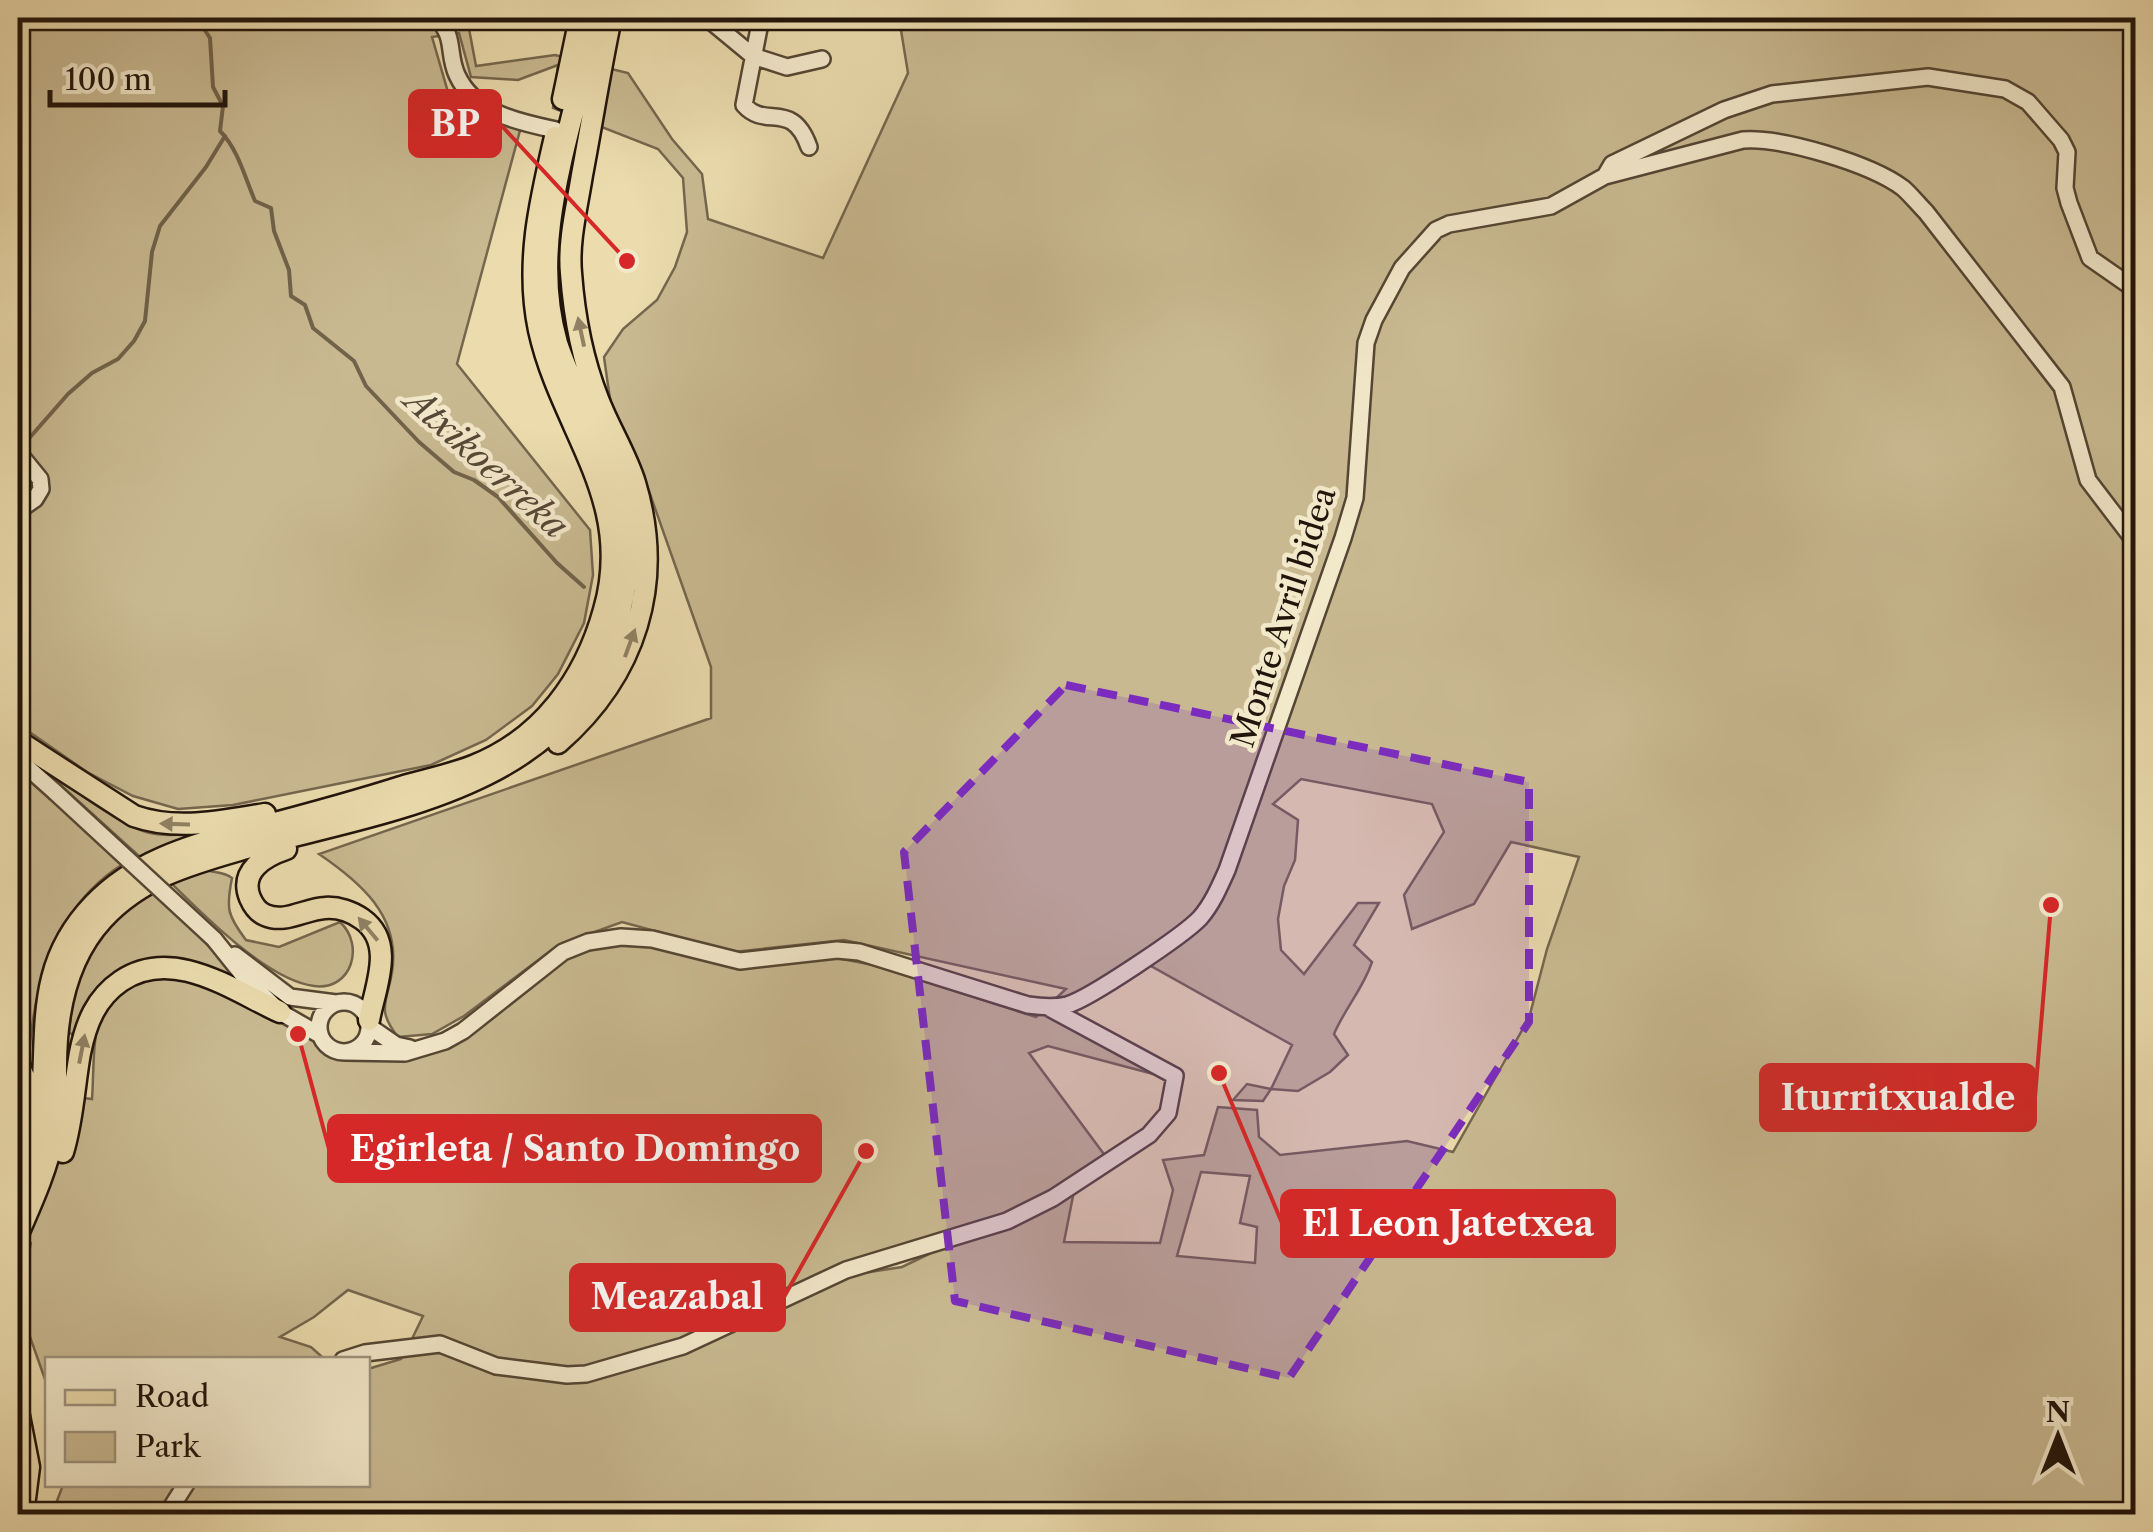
<svg xmlns="http://www.w3.org/2000/svg" width="2153" height="1532" font-family="'Libre Caslon Text',serif">
<style>
.green{fill:#c9b991;stroke:#75664e;stroke-width:2.5;fill-rule:evenodd}
.lines{fill:none;stroke-linecap:round;stroke-linejoin:round}
.stream{stroke:#71634b;stroke-width:4}
.minor-casing{stroke:#544634;stroke-width:20}
.major-casing{stroke:#21140b;stroke-width:25}
.minor{stroke:#f2e8ca;stroke-width:15}
.major{stroke:#ebdbad;stroke-width:20}
.minor-bridge-casing{stroke:#544634;stroke-width:20;stroke-linecap:butt}
.minor-bridge{stroke:#f2e8ca;stroke-width:15}
.oneway{fill:#908164}
.marked{fill:#7b2cbf;fill-opacity:0.2;stroke:#7b2cbf;stroke-width:8;stroke-dasharray:20 12;stroke-linejoin:round}
.labels{text-anchor:middle;dominant-baseline:central;stroke-width:9;stroke-linejoin:round;paint-order:stroke}
.street-label{font-size:32px;fill:#21140b;stroke:#f2e8ca}
.water-label{font-size:35px;font-style:italic;fill:#564836;stroke:#f2e8ca}
.leader{fill:none;stroke:#d62828;stroke-width:4}
.callout-dot{fill:#d62828;stroke:#f2e8ca;stroke-width:4}
.callout{fill:#d62828;stroke:#d62828;stroke-width:4}
.callout-label{font-size:35px;text-anchor:middle;font-weight:bold;fill:#fff}
</style>
<rect width="100%" height="100%" fill="#ebdbad"/>
<filter id="stains"><feTurbulence type="fractalNoise" baseFrequency=".002" numOctaves="4"/><feColorMatrix values="0 0 0 0 .2 0 0 0 0 .09 0 0 0 0 .02 0 0 0 .5 -.17"/></filter>
<radialGradient id="worn" r=".72"><stop offset=".6" stop-color="#630" stop-opacity="0"/><stop offset="1" stop-color="#630" stop-opacity=".3"/></radialGradient>
<path class="green" d="M18,18h449l9,48 79,-11 73,18 44,66 30,35 6,45 115,39 85,-185 -9,-55h1236v1496h-1962l19,-29 176,-1v-115l33,-10 4,-7 34,-4 53,22 88,11 97,-28 167,-77 58,-9 29,-14 87,-29 56,-33 -10,51 96,1 13,-53 -10,-30 41,-5 14,-48 39,3 2,27 21,18 127,-14 46,11 76,-134 18,-69 32,-92 -68,-15 -37,62 -62,25 -8,-34 40,-63 -12,-28 -131,-25 -28,25 25,16 -3,40 -11,26 -6,33 3,31 23,24 54,-71h21l-25,42 18,17c-9,27 -27,46 -38,72l14,21 -18,17 -32,19 -27,-2 -8,12 -30,-1 14,-16 24,5 21,-44 -143,-80 -72,45 -25,6 105,59 -109,-29 -19,7 77,104 -59,38 -36,17 -162,52 -166,78 -96,27 -16,2 -59,-6 -69,-24 -33,2 13,-27 -75,-26 -34,27 -34,20 31,10 10,9 -14,4h-259l-1,25 -24,-68 -1,-23 9,-52 -13,28v-506l105,100c-77,48 -95,143 -95,227l64,8c2,-27 0,-60 9,-86 17,-43 63,-45 100,-33l112,57 16,16 12,4 37,2 25,-1 52,-17 102,-79 36,-17 30,-2 53,6 38,14 23,3 100,-8 36,7 163,52 30,-28 -222,-49 -111,12 -111,-30 -64,23 -94,71 -32,18 -34,3c-22,-28 -11,-34 -6,-65 9,-56 -32,-90 -73,-118l392,-136v-51l-67,-190c-31,-29 -34,-80 -40,-120l19,-28 34,-29 18,-33 12,-35 -4,-54 -25,-29 -105,-41 5,-43 -40,15 -47,-3 -12,-44 -27,4 18,62 72,24 -65,241 133,166 3,45 -9,48 -26,51 -26,32 -46,34 -55,25 -198,40 -55,4 -45,-13 -46,-24 -69,-48zM1201,1172l49,4 -10,47 17,4 -2,36 -78,-7z
M34,761c25,18 85,64 112,71 24,7 53,0 78,-3l-84,28z
M201,868c11,6 20,2 31,10 -6,30 -5,37 14,62l33,7 61,-25c25,23 12,69 -26,64 -47,-6 -113,-73 -145,-105z
M150,888l68,67 29,36 -101,-28 -71,74 -6,-5c3,-33 9,-78 33,-103 13,-15 32,-28 48,-41z
M63,1485h119l-19,29h-111z"/>
<g class="lines">
<path class="stream" d="M189,18l13,8 8,12 3,49 10,19 -3,25c18,18 25,47 35,70l16,7 3,23 15,39 2,26 14,9 8,23 41,33 12,25 53,56 35,30 20,8 24,17 59,66 27,24
M26,447l-1,-4 43,-49 24,-21 26,-14 16,-18 11,-20 7,-69 8,-26 46,-59 19,-31"/>
<g class="minor-casing">
<path id="minor" d="M437,18c19,20 10,35 20,57 18,39 62,47 99,55
M707,18l46,38 34,11 35,-8
M761,18l-17,87c22,25 48,-6 65,42
M1605,176l7,-12 112,-54 48,-16 156,-17 77,12 23,13 33,38 6,12 -2,36 4,15 21,55 46,32
M18,452l22,27 1,10 -6,10 -17,12
M18,759l37,33
M214,939l32,40 34,33 40,23
M235,955l55,42 46,6
M319 1027a25 25 0 1 1 50 0a25 25 0 1 1-50 0Z
M370,1027l26,18 14,3
M345,1052l60,1 40,-12 18,-10 100,-79 25,-10 33,-5 31,2 88,22 97,-11 22,2 169,53c14,2 26,3 39,0 22,-6 117,-70 133,-87 12,-14 19,-30 27,-48l116,-332 12,-40 11,-155 8,-23 28,-52 34,-38 13,-6 102,-18 54,-30 138,-36c39,-3 128,24 160,48 8,7 15,16 23,24l136,175 26,93 48,63
M343,1360l22,-7 75,-9 56,22 71,9 19,-1 97,-28 163,-76 161,-49 46,-23 96,-63 19,-22 7,-37 -126,-68
M167,1514l19,-30"/>
</g>
<g class="major-casing">
<path id="major" d="M563,99l17,-81
M18,741l116,75c43,15 86,5 131,-2
M558,743c78,-68 107,-160 77,-260 -9,-29 -26,-55 -37,-84 -15,-38 -24,-85 -27,-126 -3,-32 6,-66 11,-98 10,-53 18,-105 29,-157
M286,849c-21,7 -47,22 -36,49 3,7 8,14 15,17 20,9 40,-6 60,-7 13,-1 27,4 37,11 34,24 13,68 7,101
M18,1063l11,25 2,25
M63,1152c10,-32 11,-66 17,-99 6,-30 16,-55 41,-72 52,-35 111,9 159,31
M18,1196c12,-27 20,-56 23,-86 8,-78 -8,-143 53,-206 39,-41 94,-58 147,-72 54,-14 107,-28 160,-45 24,-7 49,-12 72,-21 69,-27 112,-87 131,-156 32,-110 -43,-180 -65,-280 -14,-66 1,-129 16,-193
M18,1234c14,-32 29,-65 36,-100 5,-22 2,-45 2,-68 0,-53 10,-107 47,-147 39,-42 88,-55 140,-70 130,-36 316,-58 367,-204 14,-40 22,-84 15,-126 -10,-63 -49,-117 -68,-176 -31,-108 19,-220 38,-325
M18,1411l11,56 -6,47"/>
</g>
<use href="#minor" class="minor"/>
<use href="#major" class="major"/>
<g class="minor-bridge-casing">
<path id="minor-bridge" d="M55,792l159,147"/>
</g>
<use href="#minor-bridge" class="minor-bridge"/>
</g>
<defs><path id="oneway-solid" d="M-6-.8H1V-3.2L6.5 0L1 3.2V.8H-6Z" transform="scale(2.5)"/></defs>
<g class="oneway">
<use href="#oneway-solid" transform="translate(581 332) rotate(-102)"/>
<use href="#oneway-solid" transform="translate(630 643) rotate(-70)"/>
<use href="#oneway-solid" transform="translate(175 824) rotate(-178)"/>
<use href="#oneway-solid" transform="translate(368 929) rotate(-130)"/>
<use href="#oneway-solid" transform="translate(82 1049) rotate(-79)"/>
</g>
<path class="marked" d="M1066,685l463,97v240l-240,356 -334,-77 -51,-449z"/>
<g class="labels">
<g class="street-label">
<text transform="translate(1283 617) rotate(-72)">Monte Avril bidea</text>
</g>
<g class="water-label">
<text transform="translate(487 463) rotate(42)">Atxikoerreka</text>
</g>
</g>
<path class="leader" d="M627 261L500 124M2051 905L2035 1097M298 1034L329 1149M1219 1073L1282 1223M866 1151L784 1297"/>
<g class="callout-dot">
<circle cx="627" cy="261" r="10"/>
<circle cx="2051" cy="905" r="10"/>
<circle cx="298" cy="1034" r="10"/>
<circle cx="1219" cy="1073" r="10"/>
<circle cx="866" cy="1151" r="10"/>
</g>
<g class="callout">
<rect x="410" y="91" width="90" height="65" rx="10"/>
<rect x="1761" y="1065" width="274" height="65" rx="10"/>
<rect x="329" y="1116" width="491" height="65" rx="10"/>
<rect x="1282" y="1191" width="332" height="65" rx="10"/>
<rect x="571" y="1265" width="213" height="65" rx="10"/>
</g>
<g class="callout-label">
<text x="455" y="136">BP</text>
<text x="1898" y="1110">Iturritxualde</text>
<text x="575" y="1161">Egirleta / Santo Domingo</text>
<text x="1448" y="1236">El Leon Jatetxea</text>
<text x="677" y="1309">Meazabal</text>
</g>
<rect width="2153" height="1532" fill="none" stroke="#ebdbad" stroke-width="60"/>
<rect x="20" y="20" width="2113" height="1492" fill="none" stroke="#21140b" stroke-width="5"/>
<rect x="30" y="30" width="2093" height="1472" fill="none" stroke="#21140b" stroke-width="2.5"/>
<rect x="45" y="1357" width="325" height="130" fill="#f2e8ca" stroke="#9e937e" stroke-width="2.5"/>
<rect x="65" y="1390" width="50" height="15" fill="#ebdbad" stroke="#9e937e" stroke-width="2.5"/>
<text x="135" y="1407" font-size="30" fill="#21140b">Road</text>
<rect x="65" y="1432" width="50" height="30" fill="#c9b991" stroke="#9e937e" stroke-width="2.5"/>
<text x="135" y="1457" font-size="30" fill="#21140b">Park</text>
<g transform="translate(2058 1437)" stroke="#f2e8ca" stroke-width="8" paint-order="stroke">
<path d="M0-8L18 38L0 25L-18 38Z" fill="#21140b"/>
<text y="-15" font-size="28" font-weight="bold" text-anchor="middle" fill="#21140b">N</text>
</g>
<path d="M50 90v15h175v-15" fill="none" stroke="#21140b" stroke-width="5"/>
<text x="65" y="90" font-size="30" fill="#21140b" stroke="#f2e8ca" stroke-width="8" paint-order="stroke">100 m</text>
<rect width="100%" height="100%" filter="url(#stains)"/>
<rect width="100%" height="100%" fill="url(#worn)"/>
</svg>
